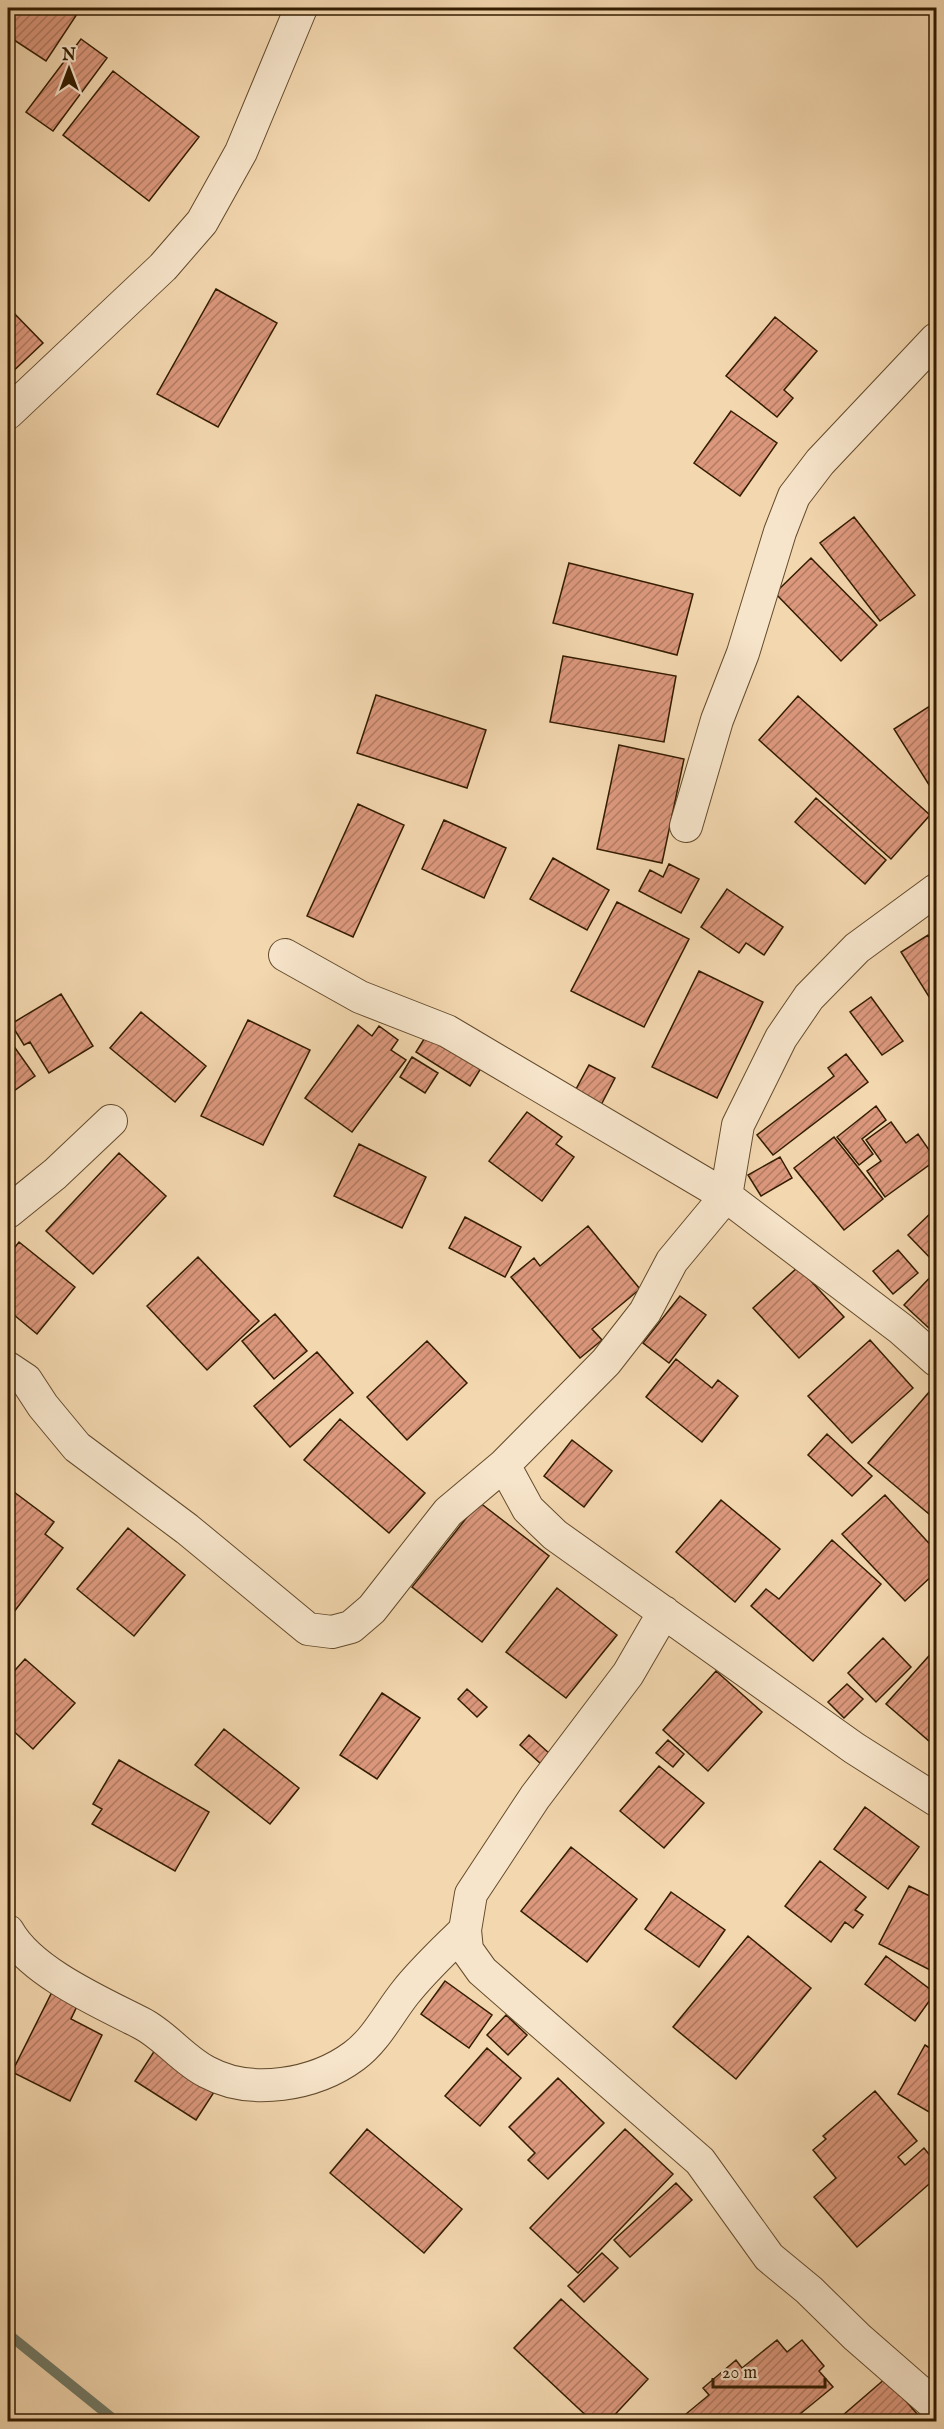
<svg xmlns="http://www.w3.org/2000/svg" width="944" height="2429" font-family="'IM FELL English',serif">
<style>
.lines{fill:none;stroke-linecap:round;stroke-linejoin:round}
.stream{stroke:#717a68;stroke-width:10}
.building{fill:url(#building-hatch);stroke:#331c00;stroke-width:1.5}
.minor-casing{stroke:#634b2c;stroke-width:34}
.minor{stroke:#f7e5cb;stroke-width:32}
</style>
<defs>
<pattern id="building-hatch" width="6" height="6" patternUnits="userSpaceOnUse" patternTransform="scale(1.5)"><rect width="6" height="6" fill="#dc987d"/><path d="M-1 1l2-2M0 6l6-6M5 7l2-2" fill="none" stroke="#b37b64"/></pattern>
</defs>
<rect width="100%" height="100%" fill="#f3d7af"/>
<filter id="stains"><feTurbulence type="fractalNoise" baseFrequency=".00333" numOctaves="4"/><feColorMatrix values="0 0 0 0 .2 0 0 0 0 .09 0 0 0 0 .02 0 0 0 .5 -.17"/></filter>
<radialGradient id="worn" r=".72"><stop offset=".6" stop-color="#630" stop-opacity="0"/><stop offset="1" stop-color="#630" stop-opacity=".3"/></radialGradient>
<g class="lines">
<path class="stream" d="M8,2334l109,88"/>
</g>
<path class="building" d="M8,8h73l-35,53 -38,-25z
M81,39l26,19 -54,73 -27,-19z
M113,71l86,66 -50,64 -86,-66z
M216,289l61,34 -59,104 -61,-33z
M8,307l35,36 -35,33z
M775,317l42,34 -33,39 9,8 -16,19 -51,-41z
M731,411l46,32 -37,53 -46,-33z
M854,517l61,78 -35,26 -60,-78z
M811,558l66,67 -36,36 -66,-68z
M569,563l124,31 -16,61 -124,-32z
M563,656l113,20 -12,66 -114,-20z
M376,695l110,35 -19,58 -110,-35z
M798,696l132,119 -39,44 -132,-119z
M936,702v83l-5,3 -37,-59z
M619,745l65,14 -22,104 -65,-14z
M816,798l70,62 -21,24 -70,-62z
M358,804l46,21 -51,112 -46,-21z
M444,820l62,28 -22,50 -62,-29z
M553,858l56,32 -22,40 -57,-31z
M669,864l30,15 -18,34 -42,-22 11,-21 13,7z
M727,889l56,38 -19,28 -18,-12 -7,10 -38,-26z
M617,902l72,37 -45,88 -73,-36z
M928,935l8,15v58l-35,-56z
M699,971l64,31 -46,96 -65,-31z
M61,994l32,52 -44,27 -19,-31 -6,3 -13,-21z
M871,997l32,44 -21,14 -32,-43z
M141,1012l65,54 -31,36 -65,-54z
M248,1020l62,30 -47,95 -62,-29z
M358,1025l14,11 7,-10 19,14 -7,10 15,10 -54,72 -47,-34z
M429,1031l54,34 -13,21 -54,-34z
M8,1038l27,38 -27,19z
M846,1054l22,28 -95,73 -16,-20 77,-59 -6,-8z
M412,1057l26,16 -13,20 -25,-16z
M589,1065l26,13 -14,27 -26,-14z
M876,1106l10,14 -24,19 11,15 -14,11 -22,-28z
M527,1112l35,25 -6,7 18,13 -32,44 -53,-40z
M891,1122l15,21 12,-9 18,26 -51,37 -18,-26 14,-10 -15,-21z
M834,1137l49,62 -39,31 -50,-62z
M359,1144l67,33 -24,51 -68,-32z
M119,1153l47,43 -73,78 -47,-43z
M780,1157l12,21 -31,18 -13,-21z
M936,1208v52l-2,2 -26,-27z
M465,1217l56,30 -16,30 -56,-29z
M588,1226l52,63 -48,40 10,11 -22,18 -69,-81 23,-19 6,8z
M19,1242l56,45 -38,47 -29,-24v-54z
M898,1250l20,23 -25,21 -20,-23z
M198,1257l61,64 -52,49 -60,-64z
M798,1267l46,50 -45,41 -46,-50z
M936,1271v53l-5,6 -27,-25z
M680,1296l26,19 -37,48 -26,-20z
M275,1314l32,37 -33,28 -32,-38z
M870,1340l43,48 -61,55 -44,-47z
M427,1341l40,42 -60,57 -40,-43z
M317,1352l36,41 -63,54 -36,-41z
M676,1359l36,29 6,-8 20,16 -36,46 -56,-45z
M936,1384v122l-7,8 -61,-51z
M340,1419l85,74 -36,40 -85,-73z
M827,1434l45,42 -20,20 -44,-41z
M572,1440l40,31 -28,36 -40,-31z
M10,1489l44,33 -9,12 18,14 -53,69 -2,-2v-123z
M885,1495l51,56v21l-31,29 -63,-67z
M721,1500l59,49 -45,53 -59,-50z
M479,1502l70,54 -67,86 -70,-55z
M128,1528l57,47 -51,61 -57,-47z
M832,1540l49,44 -68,77 -62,-55 15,-17 13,10z
M557,1588l60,47 -51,63 -60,-46z
M883,1638l28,29 -35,35 -28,-29z
M936,1648v99l-50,-43z
M25,1659l50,44 -42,46 -25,-23v-48z
M716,1671l46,41 -54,59 -45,-41z
M847,1684l16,15 -19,19 -16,-16z
M467,1689l20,18 -10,10 -19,-18z
M382,1693l38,25 -43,61 -37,-24z
M224,1729l75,59 -29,36 -75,-59z
M529,1735l21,19 -9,10 -21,-19z
M668,1740l16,14 -11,13 -17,-14z
M119,1760l90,52 -34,59 -83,-47 10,-15 -9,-5z
M659,1766l45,37 -40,45 -44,-37z
M865,1807l54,40 -31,42 -54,-40z
M571,1847l66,52 -50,63 -66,-51z
M820,1861l46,36 -11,13 8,5 -10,13 -8,-6 -14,20 -46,-36z
M909,1886l27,13v74l-57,-29z
M671,1892l54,38 -26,37 -54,-38z
M748,1936l63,52 -75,91 -63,-52z
M886,1956l49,37 -20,28 -50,-37z
M445,1981l47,34 -23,33 -48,-34z
M52,1992l26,12 -7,15 31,16 -32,66 -58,-29z
M506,2015l21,20 -19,20 -21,-20z
M925,2045l11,7v64l-38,-22z
M487,2048l34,30 -41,48 -35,-30z
M155,2050l61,39 -20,31 -61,-39z
M558,2078l46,45 -56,56 -20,-19 7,-7 -26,-26z
M875,2091l42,50 -19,16 7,8 19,-17 12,15v15l-79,69 -43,-50 22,-19 -23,-28 13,-11 -3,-3z
M367,2129l95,80 -38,44 -94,-80z
M625,2129l48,45 -95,99 -48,-45z
M676,2183l16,17 -62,57 -16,-17z
M602,2253l16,15 -34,34 -16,-16z
M561,2299l87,80 -40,43h-15l-79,-74z
M777,2340l10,12 15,-12 22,26 -5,5 14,16 -33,27 4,5 -3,3h-109l-6,-8 23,-19 -6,-7 33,-28 6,8z
M886,2378l38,44h-89z"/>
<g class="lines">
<g class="minor-casing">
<path id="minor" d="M8,413l155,-146 39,-45 39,-70 60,-144
M686,826l31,-106 26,-67 37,-121 14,-36 26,-34 116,-123
M285,955l75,42 87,34 279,165 175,133 35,31
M8,1212l47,-38 56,-53
M8,1368l18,12 17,26 34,41 110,82 121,100 24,3 19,-5 21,-18 76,-97 56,-47 102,-103 39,-50 27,-51 54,-65 12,-71 43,-87 28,-41 48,-49 79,-58
M504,1465l24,44 27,26 299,213 82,52
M664,1612l-36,62 -93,123 -64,97 -6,36 2,20 15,21 218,190 69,96 40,33 48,47 79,69
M8,1931c23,41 92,71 133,92 24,12 42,37 66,49 44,24 108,13 147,-16 22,-16 35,-43 51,-63 18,-23 40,-43 60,-63"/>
</g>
<use href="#minor" class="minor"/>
</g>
<rect width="944" height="2429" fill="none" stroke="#f3d7af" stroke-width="30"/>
<rect x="9" y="9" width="926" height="2411" fill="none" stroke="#331c00" stroke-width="3"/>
<rect x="15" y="15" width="914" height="2399" fill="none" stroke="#331c00" stroke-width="1.5"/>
<g transform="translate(69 69)" stroke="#f7e5cb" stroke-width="4.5" paint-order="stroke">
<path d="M0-4.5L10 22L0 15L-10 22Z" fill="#331c00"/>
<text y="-9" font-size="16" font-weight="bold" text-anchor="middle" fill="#331c00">N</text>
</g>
<path d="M713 2378v9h112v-9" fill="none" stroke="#331c00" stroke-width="3"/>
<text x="722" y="2378" font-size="18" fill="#331c00" stroke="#f7e5cb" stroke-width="4.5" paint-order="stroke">20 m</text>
<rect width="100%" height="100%" filter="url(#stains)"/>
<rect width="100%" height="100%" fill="url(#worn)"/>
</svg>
